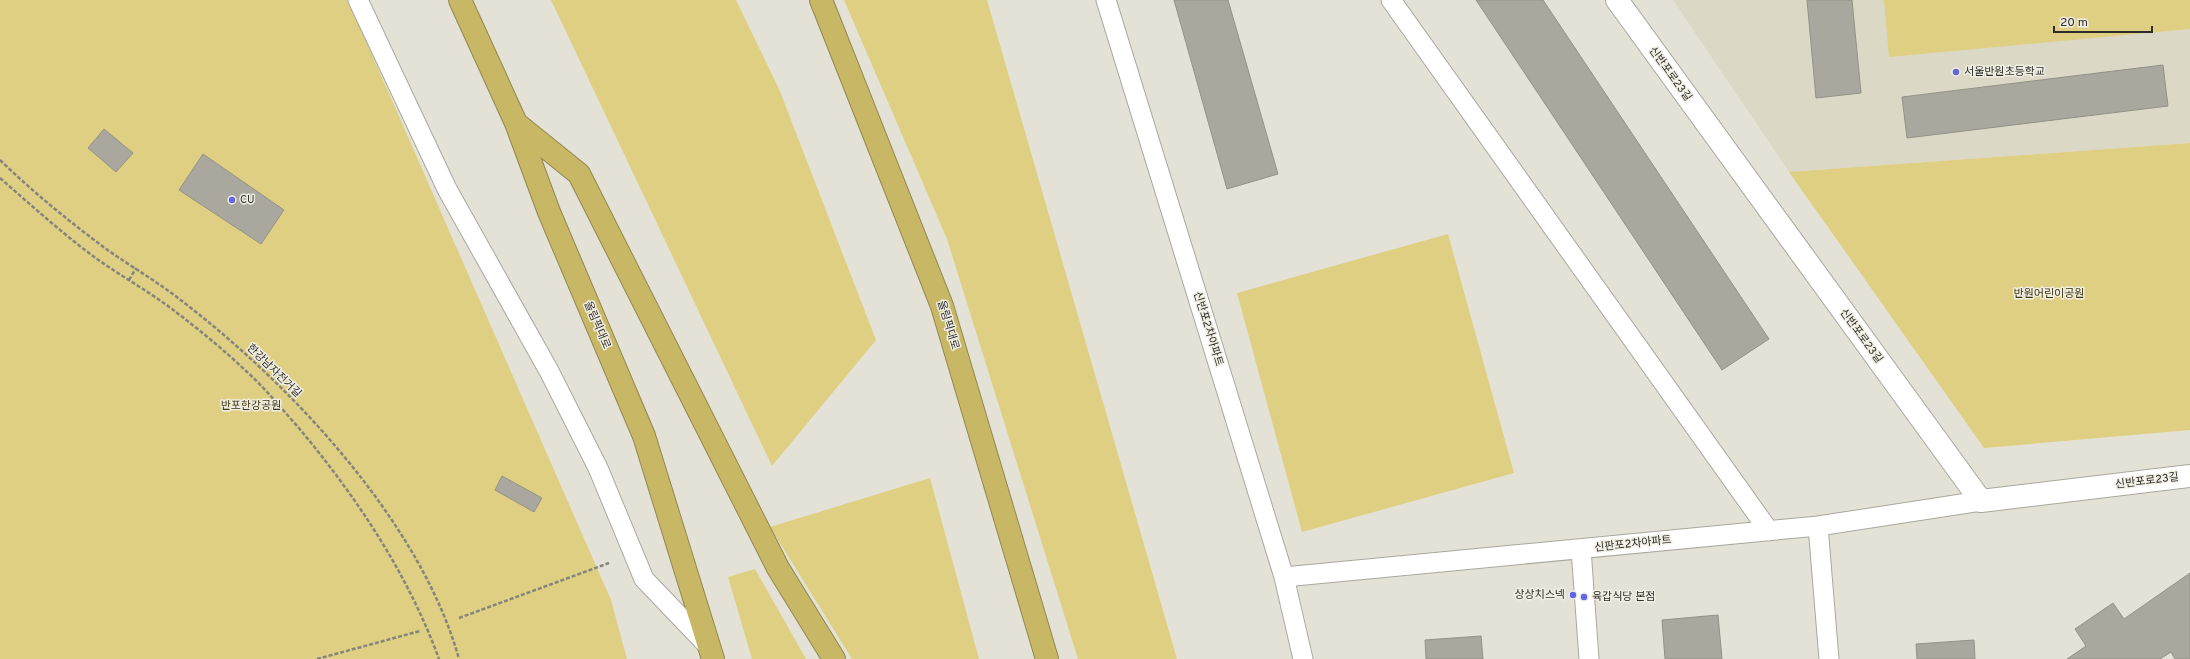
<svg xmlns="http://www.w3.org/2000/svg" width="2190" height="659" font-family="Overpass,'Noto Sans KR',sans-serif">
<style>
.built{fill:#dcd8c6}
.green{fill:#decf82}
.building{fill:#aaa89e;stroke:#939288}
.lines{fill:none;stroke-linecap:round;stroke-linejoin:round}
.lane-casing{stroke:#a9a89d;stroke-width:21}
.secondary-casing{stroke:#a9a89d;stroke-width:24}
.highway-casing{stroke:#928750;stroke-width:24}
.path{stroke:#86847d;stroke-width:2.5;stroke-dasharray:4 2;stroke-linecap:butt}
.lane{stroke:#fff;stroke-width:19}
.secondary{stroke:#fff;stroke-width:22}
.highway{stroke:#c8b866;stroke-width:22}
.poi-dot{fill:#6467df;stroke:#f1efe4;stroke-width:1.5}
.labels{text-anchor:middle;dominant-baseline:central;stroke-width:3;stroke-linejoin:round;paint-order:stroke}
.poi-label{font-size:11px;fill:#2d2c28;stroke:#f1efe4;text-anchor:start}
.street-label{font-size:11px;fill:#2d2c28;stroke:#f1efe4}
.park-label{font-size:11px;fill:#3c340c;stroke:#f1efe4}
</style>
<rect width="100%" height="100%" fill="#e4e2d7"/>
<path class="built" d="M1673,0h517v143l-401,29z"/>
<path class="green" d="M0,0h348l263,600 16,59h-627z
M551,0h185l43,89 97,251 -104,126z
M844,0h143l190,659h-99l-131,-420z
M1884,0h306v29l-301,28z
M2190,143v287l-206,18 -195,-276z
M1448,234l66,239 -212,59 -65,-239z
M930,478l49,181h-127l-82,-132z
M755,569l51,90h-54l-24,-82z"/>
<path class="building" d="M1174,0h54l50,174 -51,15z
M1476,0h67l226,339 -47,31z
M1807,0h45l9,93 -45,5z
M2163,65l5,41 -261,32 -5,-41z
M104,129l29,24 -17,19 -28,-24z
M203,154l81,56 -23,34 -82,-54z
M502,476l40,22 -8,14 -39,-22z
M2190,573v86h-15l-4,-7 -11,7h-93l19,-13 -11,-17 38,-26 11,16z
M1718,615l4,44h-57l-3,-39z
M1481,636l2,23h-57l-1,-19z
M1974,640l1,19h-58l-1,-15z"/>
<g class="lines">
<g class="lane-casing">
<path id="lane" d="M358,0l89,189 102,182 49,97 46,111 66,69
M1106,0l178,577 19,82
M1391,0l378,531
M1818,526l11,133
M1581,549l8,110
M1284,577l534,-51 163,-25"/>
</g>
<g class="secondary-casing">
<path id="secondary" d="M1617,0l364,501 209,-25"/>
</g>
<g class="highway-casing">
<path id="highway" d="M460,0l56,123 33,89 95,224 69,223
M821,0l121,306 105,353
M517,124l62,50 199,394 56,91"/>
</g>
<path class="path" d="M0,160c34,33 71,63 109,91 23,16 47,30 69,47 111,84 243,224 281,361
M0,178c32,28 63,56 97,81 24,17 51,32 75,50 25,19 51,40 74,62 19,17 35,37 52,56 58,69 110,147 141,232
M129,280l7,-12
M459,618l150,-55
M317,659l103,-28"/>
<use href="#lane" class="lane"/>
<use href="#secondary" class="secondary"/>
<use href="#highway" class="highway"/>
</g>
<g class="poi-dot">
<circle cx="1956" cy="72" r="4"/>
<circle cx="232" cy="200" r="4"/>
<circle cx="1573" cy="595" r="4"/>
<circle cx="1584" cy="597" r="4"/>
</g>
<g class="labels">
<g class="poi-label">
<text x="1964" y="72">서울반원초등학교</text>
<text x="240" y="200">CU</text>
<text x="1565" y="595" text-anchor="end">상상치스넥</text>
<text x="1592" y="597">육갑식당 본점</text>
</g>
<g class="street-label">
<text transform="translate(1670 74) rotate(54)">신반포로23길</text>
<text transform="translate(597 325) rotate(67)">올림픽대로</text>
<text transform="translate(948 325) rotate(73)">올림픽대로</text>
<text transform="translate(1208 329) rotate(73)">신반포2차아파트</text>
<text transform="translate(1861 336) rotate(54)">신반포로23길</text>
<text transform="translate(274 371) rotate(44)">한강남자전거길</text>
<text transform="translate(2147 481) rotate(-7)">신반포로23길</text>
<text transform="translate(1633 544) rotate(-6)">신판포2차아파트</text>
</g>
<g class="park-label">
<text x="2049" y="294">반원어린이공원</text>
<text x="251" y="406">반포한강공원</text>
</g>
</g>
<path d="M2054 26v6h98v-6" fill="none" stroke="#2d2c28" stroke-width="2"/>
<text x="2060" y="26" font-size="12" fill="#2d2c28" stroke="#f1efe4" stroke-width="3" paint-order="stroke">20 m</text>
</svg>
